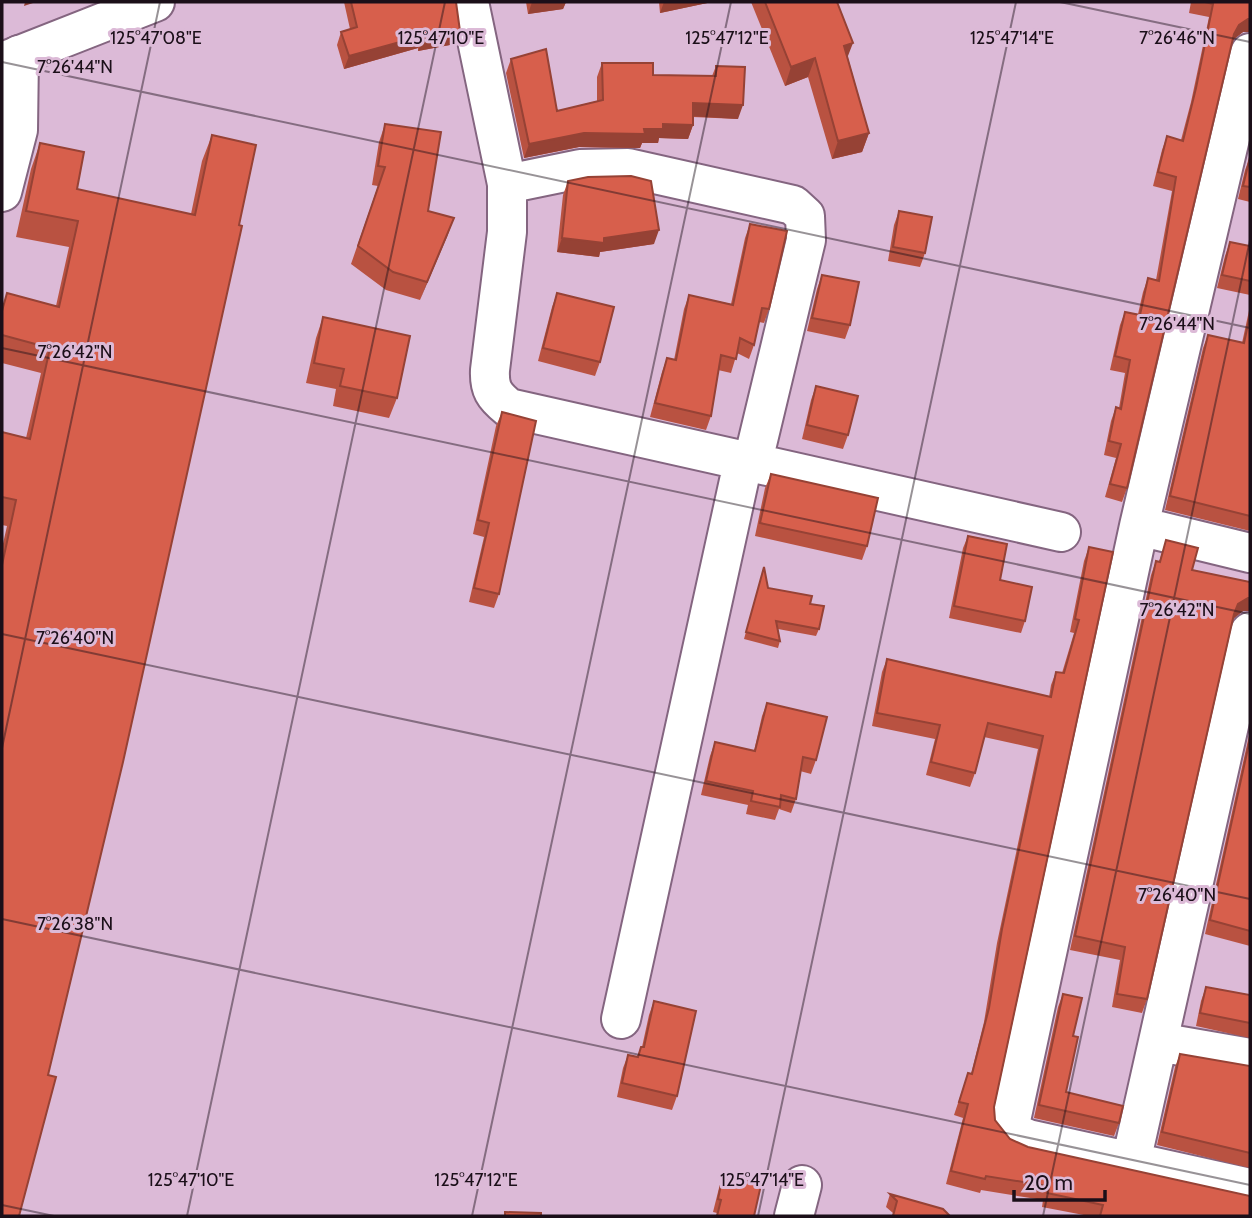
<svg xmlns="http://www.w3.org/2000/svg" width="1252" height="1218" font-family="Cabin,sans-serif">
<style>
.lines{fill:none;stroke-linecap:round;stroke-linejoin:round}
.minor-casing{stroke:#846580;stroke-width:42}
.major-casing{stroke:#846580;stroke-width:42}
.minor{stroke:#fff;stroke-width:38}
.major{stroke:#fff;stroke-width:38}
.wall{fill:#b95241}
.shaded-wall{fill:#964235}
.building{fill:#d75f4c;stroke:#964235;stroke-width:2}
.ticks{fill:none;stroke:#1b0f19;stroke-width:2;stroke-opacity:0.45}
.ticks-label{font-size:18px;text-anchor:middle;fill:#1b0f19;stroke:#dcbad7;stroke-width:6;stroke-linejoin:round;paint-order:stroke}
</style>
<rect width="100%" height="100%" fill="#dcbad7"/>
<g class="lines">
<g class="minor-casing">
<path id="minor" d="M469,2l38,182v48l-17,138c-1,19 4,26 19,38l552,124
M1250,53l-111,473 -129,599 4,8 14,6 222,49
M507,184l73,-15 48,-1 165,37 12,11 1,24 -53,221
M2,192l16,-62 1,-75
M1139,526l111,27
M621,1019l123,-561
M1158,1042l92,16
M1131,1162l119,-530
M794,1216l8,-31"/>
</g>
<g class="major-casing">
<path id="major" d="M2,62l153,-60"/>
</g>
<use href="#minor" class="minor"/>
<use href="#major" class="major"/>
</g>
<path class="wall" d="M344,2h112l4,29 -5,13 -37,7v-3l-74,21 -7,-24 4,-13 9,-3z
M526,2h40l-3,7 -35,5z
M659,2h53l-52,11z
M751,2h86l11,56 21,75 -7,19 -30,7 -24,-82 -23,9z
M1191,2h59v30h-7l-9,7 -2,3 -105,446 -5,14 -17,-5 11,-39 -12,-3 7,-34 5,-14 3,1 6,-35 -15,-3 10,-45 5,-13 13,2 5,-22 5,-14 8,2 16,-89 -19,-5 9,-36 5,-14 14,4 10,-38 18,-85 -20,-4z
M511,59l46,52 40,-10v-24l5,-14 51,12 59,1 4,-10 22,53 -45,-2v8l-5,14 -29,-1 -1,5h-16l-2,5 -61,-1 -55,11 -18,-85z
M385,124l43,87 26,7 -34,82 -34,-10 -35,-26 27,-78 -6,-1 7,-43z
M212,135l-210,1081v-668l5,-22 -5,-1v-93l24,6 15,-65 -39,-10v-52l54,-5 13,-59 -53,-10 15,-68 9,-26 37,46 114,25 11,-53z
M1250,157v45l-12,-3 7,-29z
M568,181l86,63 -54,8 -1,5 -42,-5 6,-57z
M899,211l26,42 -5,14 -32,-6 6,-36z
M750,224l19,85 -5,14 -5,-1 -5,23 -5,14 -12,-6 -6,20 -13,-3 -7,46 -5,14 -56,-13 12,-45 5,-14 7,2 10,-51 5,-14 42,9 14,-66z
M1230,242l20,4v49l-33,-7 8,-32z
M822,275l28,50 -5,14 -38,-8 10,-42z
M557,293l43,69 -5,14 -57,-15 14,-54z
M1250,306v225l-85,-21 38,-162 5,-13 34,8z
M323,317l74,81 -8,20 -56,-12 3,-17 -30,-6 10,-45z
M816,386l32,49 -5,14 -41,-10 9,-39z
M502,412l-3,182 -5,14 -25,-6 15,-65 -11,-3 23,-108z
M771,474l96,72 -5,14 -107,-24 10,-48z
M968,536l32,44 25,41 -4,12 -72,-15 14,-70z
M1166,540l26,30 51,41 -9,7 -2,3 -85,378 -5,14 -30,-6 8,-47 -50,-10 81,-375 5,-14 3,1z
M1089,547l24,5 -119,555 1,13 15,19 18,8 222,69h-161l-47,-9 1,-7 -62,-10 -1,3 -34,-9 17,-66 -9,-3 14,-42 3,1 13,-52 13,-79 41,-194 -54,-12 -9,36 -5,14 -44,-12 9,-36 -63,-13 10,-54 5,-13 162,38 2,-12 5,-13 6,1 12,-40 -4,-1 14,-71z
M764,567l4,21 42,16 9,25 -3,7 -38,-7 2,12 -2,7 -34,-9z
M767,703l49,57 -5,14 -11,-3 -4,28 -5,14 -12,-4 -4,11 -29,-6 2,-9 -47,-10 9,-39 5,-14 39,9 8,-35z
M1250,731v215l-45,-12z
M1206,987l44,8v43l-54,-12 5,-25z
M1063,994l10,42 -7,56 53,31 -5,13 -80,-18 24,-111z
M654,1001l23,95 -5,14 -55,-13 6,-29 5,-13 9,2 4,-10h1l7,-32z
M1180,1054l70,12v102l-93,-23 18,-78z
M723,1175l31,41h3h-41l1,-3 -4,-1 6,-24z
M890,1194l60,22h-58l1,-3 -7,-6z"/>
<path class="shaded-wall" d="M25,2h11l-12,4z
M532,2h34l-3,7 -35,5z
M664,2h48l-52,11z
M1248,19h2v13h-7l-9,7 -5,9 10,-23z
M460,31l-5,13 -37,7 5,-13z
M422,36l-4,12 -74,21 5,-13z
M853,43l-7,18 -2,-15z
M815,58l-7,19 -23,9 6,-19z
M693,103l50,2 -5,14 -50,-3z
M663,124l30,1 -5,14 -29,-1 -1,5h-16l-2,5 -61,-1 -55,11 5,-14 55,-11 60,-4z
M869,133l-7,19 -30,7 6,-18z
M454,218l-7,19 -27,63 7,-18z
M659,230l-5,14 -54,8 -1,5 -42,-5 5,-14h42z
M1248,598h2v13h-7l-9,7 -5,9 9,-23z"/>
<path class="building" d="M351,2h105l4,29 -37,7 -1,-2 -73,20 -8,-24 16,-5z
M765,2h72l16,41 -9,3 25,87 -31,8 -23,-83 -24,9z
M1205,2h45v17h-2l-9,6 -5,9 -107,454 -17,-4 11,-40 -12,-3 7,-34 5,2 9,-49 -15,-4 10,-44 15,3 8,-37 11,3 17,-104 -18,-5 9,-36 16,5 13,-53 17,-84z
M546,49l11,62 46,-11 -1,-37h51v12l63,1v-10l29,1 -2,38 -50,-2v22l-30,-1v5h-19l1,5 -61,-1 -55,11 -18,-85z
M385,124l56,8 -13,79 26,7 -27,64 -34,-10 -35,-26 27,-79 -7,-1z
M212,135l44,10 -17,80 3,1 -119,536 -75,313 8,2 -37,139h-17v-651l14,-65 -14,-3v-65l28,7 20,-91 -48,-13v-24l5,-18 52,14 19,-86 -52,-10 14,-68 44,9 -7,37 118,26z
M1250,157v30l-7,-1z
M631,176l20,5 8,49 -55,8v5l-42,-5 6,-57 20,-4z
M899,211l33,6 -7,36 -32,-6z
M750,224l37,7 -18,78 -7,-1 -8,37 -14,-7 -4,21 -15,-4 -10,61 -56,-13 12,-45 9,2 13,-65 44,10z
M1230,242l20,4v35l-28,-6z
M822,275l37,7 -9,43 -38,-7z
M557,293l57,14 -14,55 -57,-14z
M1250,315v201l-80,-20 38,-161 36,8z
M323,317l87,19 -13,62 -57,-12 4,-17 -30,-6z
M816,386l42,10 -10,39 -41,-10z
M502,412l34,9 -37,173 -25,-6 15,-65 -11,-3z
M771,474l107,24 -11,48 -107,-23z
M968,536l39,8 -7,36 32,7 -7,34 -71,-15z
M1166,540l32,8 -6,22 58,12v16h-2l-10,6 -4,10 -87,385 -30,-5 8,-47 -50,-11 81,-375 4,1z
M1089,547l24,5 -119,555 1,13 15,19 18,8 222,49v20h-150l3,-11 -56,-12 1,-7 -62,-10 -1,3 -34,-8 17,-67 -9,-2 9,-29 4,1 17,-66 13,-79 41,-193 -55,-13 -13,50 -44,-11 9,-37 -63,-12 10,-54 164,38 5,-25 8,1 15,-53 -4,-1z
M764,567l4,21 44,8 -2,8 14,2 -5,23 -43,-8 4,20 -34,-9z
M767,703l60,14 -11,43 -13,-3 -7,42 -15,-4 -1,12 -29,-6 2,-10 -47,-10 9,-39 40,9z
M1250,739v192l-40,-11z
M1206,987l44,8v28l-50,-10z
M1063,994l19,4 -9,38 5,1 -12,55 57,14 -4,17 -80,-18z
M654,1001l42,10 -19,85 -55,-13 6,-28 10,2 3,-10h3z
M1180,1054l70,12v87l-88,-21z
M723,1175l38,10 -7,31h3h-40l4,-16 -3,-1z
M890,1194l53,15 7,7h-57l4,-15z
M505,1212l36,1v3h-36z"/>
<path class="ticks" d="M1060,2l190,40M2,62l1248,266M2,348l1248,266M2,634l1248,265M2,748l158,-746M2,919l1248,266M2,1205l52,11M187,1216l258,-1214M472,1216l259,-1214M758,1216l258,-1214M1043,1216l207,-976"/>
<g class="ticks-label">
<text x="156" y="44">125°47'08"E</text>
<text x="441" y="44">125°47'10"E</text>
<text x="727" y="44">125°47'12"E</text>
<text x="1012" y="44">125°47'14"E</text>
<text x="1177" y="44">7°26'46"N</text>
<text x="75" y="73">7°26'44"N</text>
<text x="1177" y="330">7°26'44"N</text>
<text x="75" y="358">7°26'42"N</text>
<text x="1177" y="616">7°26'42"N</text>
<text x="75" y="644">7°26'40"N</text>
<text x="1177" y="901">7°26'40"N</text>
<text x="75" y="930">7°26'38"N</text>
<text x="191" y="1186">125°47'10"E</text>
<text x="476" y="1186">125°47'12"E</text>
<text x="762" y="1186">125°47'14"E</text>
</g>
<rect width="1252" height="1218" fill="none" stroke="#1b0f19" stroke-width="7"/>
<path d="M1014 1190v10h91v-10" fill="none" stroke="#1b0f19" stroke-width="3.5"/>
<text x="1024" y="1190" font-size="21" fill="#1b0f19" stroke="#dcbad7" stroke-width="5" paint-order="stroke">20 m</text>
</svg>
